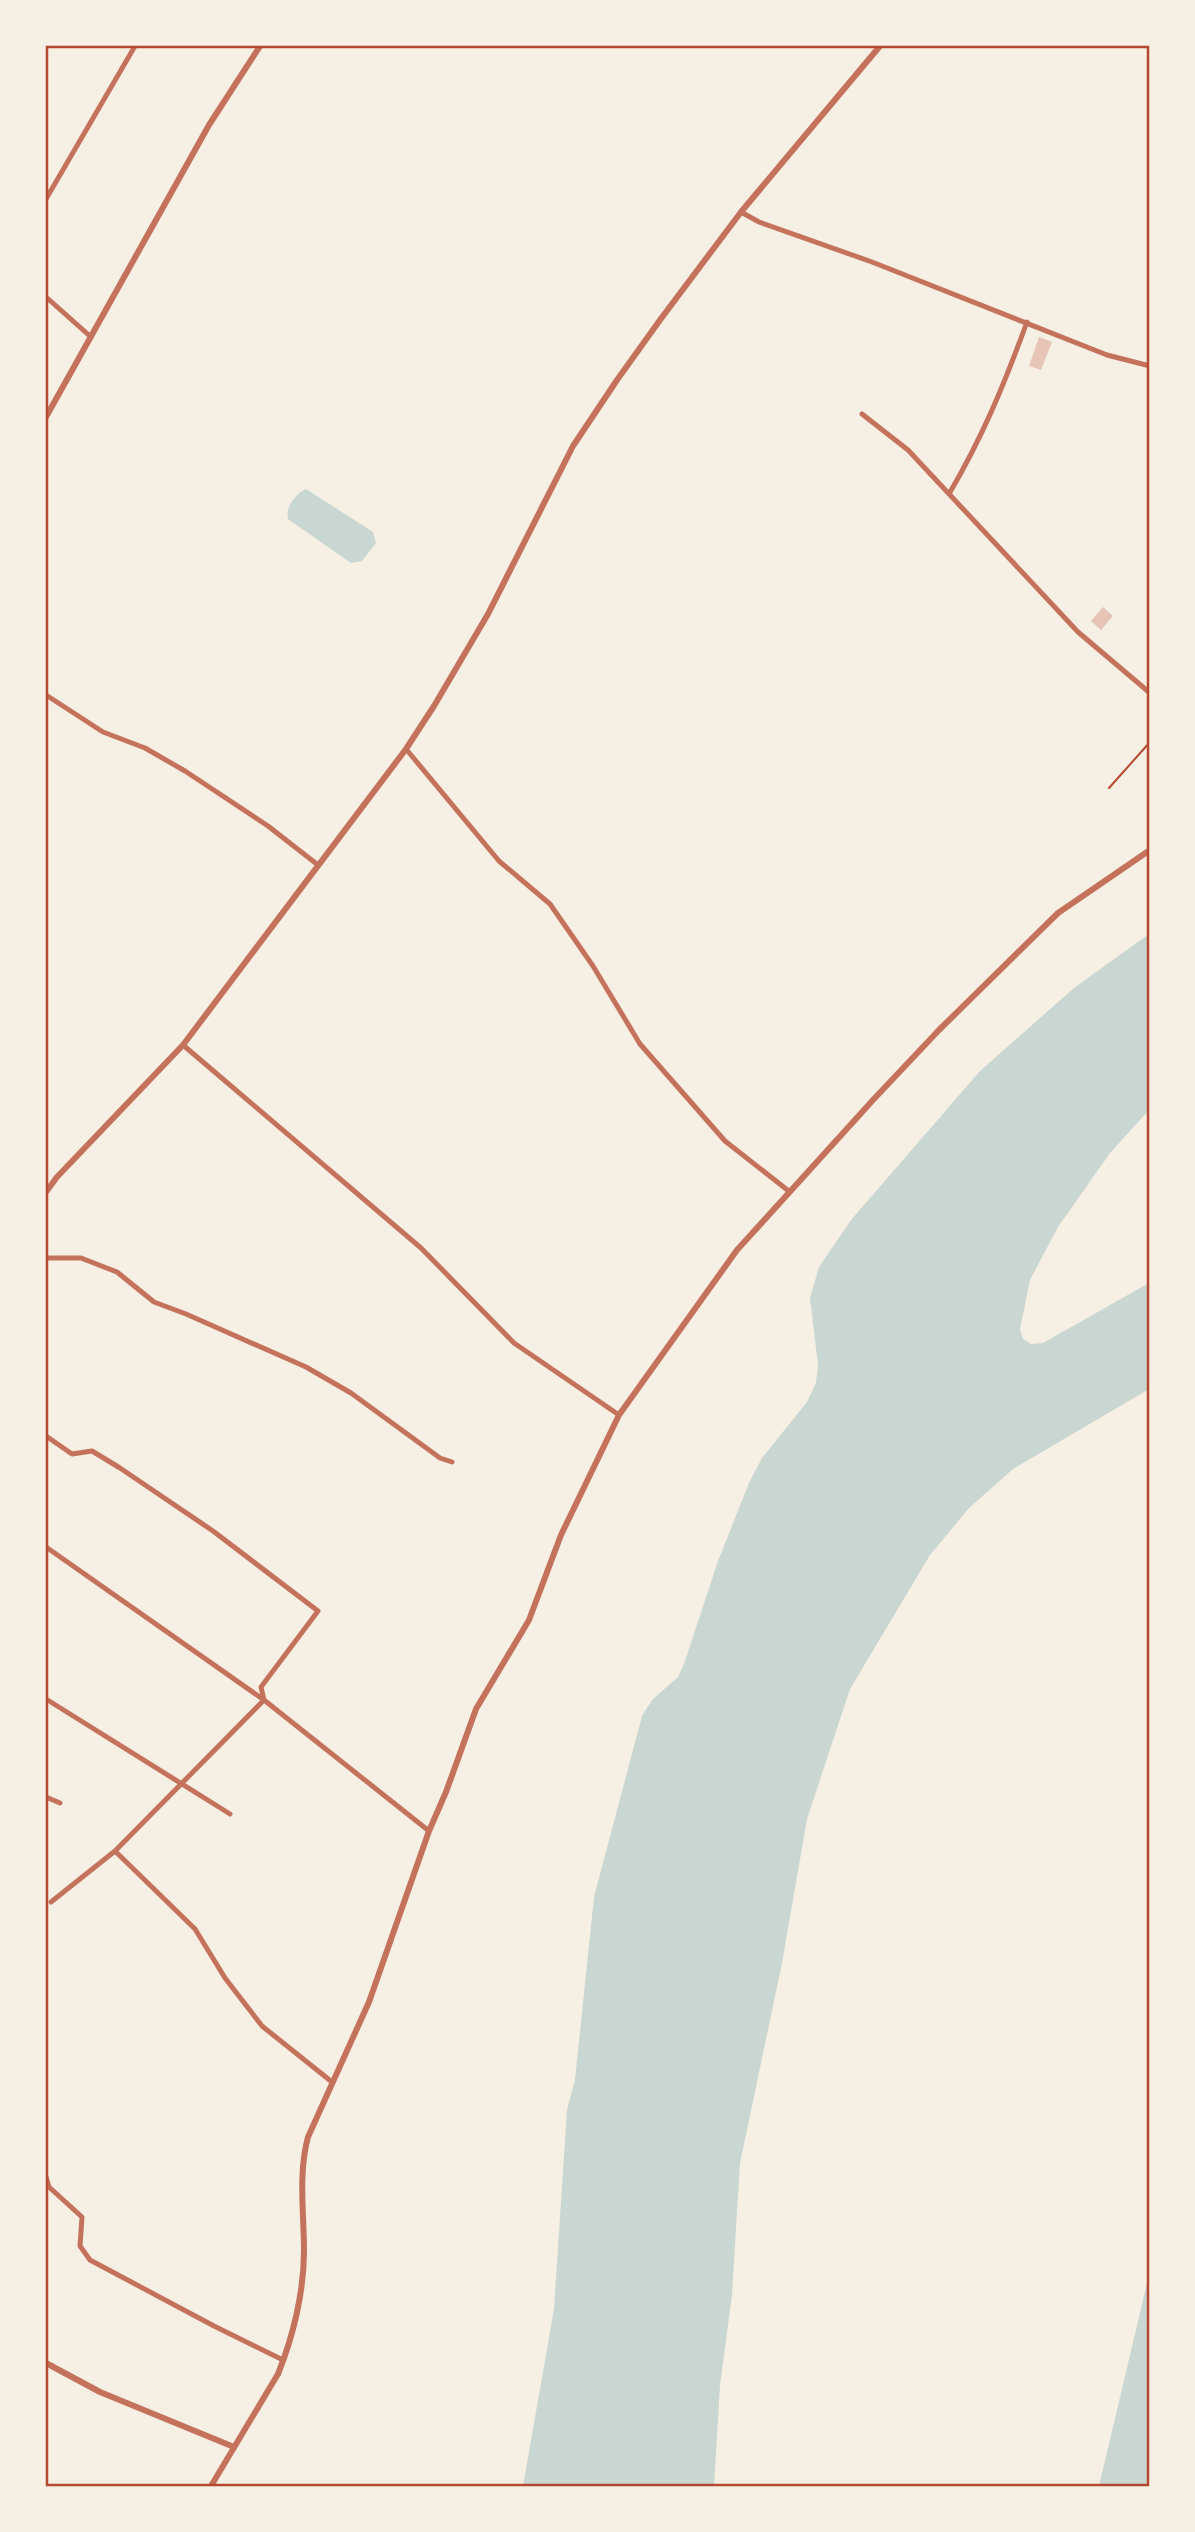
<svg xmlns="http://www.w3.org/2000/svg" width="1195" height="2532" font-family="'Work Sans',sans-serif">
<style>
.water{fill:#c9d6d2}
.building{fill:#e6c5b7}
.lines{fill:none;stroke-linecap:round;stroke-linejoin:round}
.path{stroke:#b5482f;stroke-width:2}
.minor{stroke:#c5725c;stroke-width:5}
.tertiary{stroke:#c5725c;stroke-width:6}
.neatline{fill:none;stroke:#b5482f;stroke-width:2.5}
</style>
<rect width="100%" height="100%" fill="#f6efe4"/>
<path class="water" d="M306,489l67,43 3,11 -14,18 -11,2 -63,-44c-3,-11 7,-25 18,-30z
M1149,934v176l-39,43 -52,74 -28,53 -10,49 3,10 8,5 12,-1 106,-60v106l-136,80 -44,39 -39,47 -80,134 -43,130 -25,144 -42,200 -8,132 -12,90 -6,101h-191l31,-177 13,-199 8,-30 19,-183 48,-181 10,-16 26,-23 6,-13 34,-103 31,-78 13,-25 45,-56 9,-19 2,-18 -8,-67 9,-31 32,-47 129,-149 94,-83z
M1149,2270v216h-50l49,-207z"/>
<path class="building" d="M1039,337l13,5 -11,28 -12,-4z
M1103,607l10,9 -12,14 -10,-9z"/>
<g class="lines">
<path class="path" d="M1109,788l41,-46"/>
<path class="minor" d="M46,199l89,-153
M741,212l18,10 113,40 235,93 43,11
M46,297l45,40
M862,414l46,36 170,182 72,61
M949,494c34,-58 55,-109 78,-172
M46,695l57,37 42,16 40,23 83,55 50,39
M406,749l93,112 51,43 43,62 47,78 85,97 65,51
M183,1045l238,203 93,95 105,72
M46,1258h35l36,14 37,30 32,12 120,53 45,26 89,65 12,4
M46,1436l26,18 20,-3 28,17 93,63 105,80 -57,76 3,13
M46,1547l218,153
M46,1699l184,115
M46,1797l14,6
M115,1851l149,-151 165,131
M51,1902l64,-51 80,78 30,49 37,48 70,56
M46,2177l3,10 33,30 -2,29 10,14 124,66 69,34"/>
<path class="tertiary" d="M46,417l163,-292 51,-79
M46,1192l11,-15 126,-132 223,-296 28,-43 54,-92 85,-168 44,-66 43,-60 81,-108 139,-166
M46,2363l54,29 134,55
M211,2486l67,-112c15,-37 26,-82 26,-123 0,-38 -6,-77 4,-114l61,-135 60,-171 17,-39 30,-83 53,-89 32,-85 58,-120 118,-165 136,-150 66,-70 119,-117 92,-63"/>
</g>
<rect width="1195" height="2532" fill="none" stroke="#f6efe4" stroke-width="94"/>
<rect x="47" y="47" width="1101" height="2438" class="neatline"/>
</svg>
